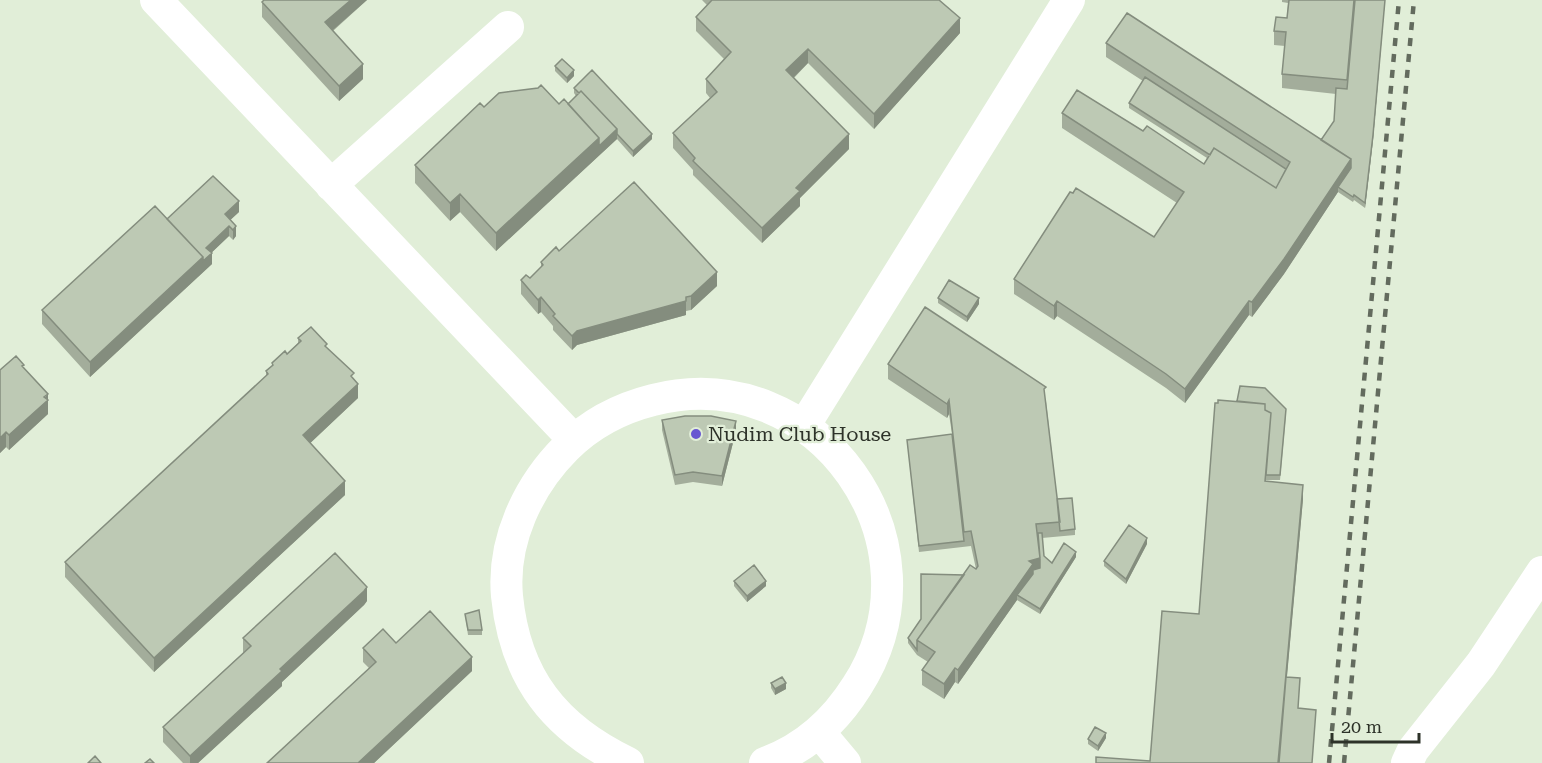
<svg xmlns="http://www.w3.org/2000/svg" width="1542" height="763" font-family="'Roboto Serif',serif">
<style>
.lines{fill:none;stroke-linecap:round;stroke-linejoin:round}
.street{stroke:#fff;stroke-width:32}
.rail{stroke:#636b5e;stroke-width:4.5;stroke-dasharray:8 8;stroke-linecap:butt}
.wall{fill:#a3ad9b}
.shaded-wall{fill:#848d7e}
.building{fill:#bdc9b4;stroke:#848d7e;stroke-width:1.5}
.poi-dot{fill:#6857d1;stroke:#e1eed8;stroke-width:2}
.labels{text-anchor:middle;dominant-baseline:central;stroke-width:4.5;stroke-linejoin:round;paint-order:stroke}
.poi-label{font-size:20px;fill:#2d3229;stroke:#e1eed8;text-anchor:start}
</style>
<rect width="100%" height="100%" fill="#e1eed8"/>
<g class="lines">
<path class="street" d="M156,0l418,440
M331,185l177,-158
M804,426l265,-426
M819,732l26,31
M628,763c-73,-35 -113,-85 -121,-167 -5,-55 21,-110 59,-148 24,-24 55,-40 87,-48 166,-42 295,144 204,286 -22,35 -53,63 -92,77
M1407,763l6,-13 68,-86 61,-92"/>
<path class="rail" d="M1329,763l70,-763
M1344,763l70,-763"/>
</g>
<path class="wall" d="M367,0l-34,31 30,48 -24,22 -77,-84v-15z
M702,0h237l21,33 -86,96 -66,-66 -14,15 55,71 -49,49v8l-38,37 -69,-68v-5l-20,-22v-15l37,-35 -4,-5v-14l18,-20 -28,-28v-14l11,-12z
M1282,0h103l-12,140 -8,68 -11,-8 -1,2 -15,-10 -54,82 -32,43 -3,-2 -64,88 -19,-15 -109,-72 -3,4 -40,-26v-15l140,-42 23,-34 -115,-75v-15l81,18 61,33 3,-6 -78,-50v-5l14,-22 -37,-24v-14l215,97 13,-19 2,-27 -54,-6v-14l3,-28 -11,-1v-14l13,-13 1,-15 -6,-1z
M555,66l19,10 -7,7 -12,-12z
M574,88l78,51 -19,18 -16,-18 -121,112 -36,-39 -10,9 -35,-38v-18l69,-58 84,-3 8,-8 -2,-3z
M239,212l-9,8 6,16 -3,4 -4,-4 -18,17 1,11 -122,113 -48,-53v-14l125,-91z
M559,251l158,35 -26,24 -5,1v4l-109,30 -5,5 -19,-20v-4l-12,-14 -3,2 -17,-20v-14l9,-2 11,-10v-6z
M938,298l41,6 -12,18 -29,-19z
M298,338l29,10 27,31 4,19 -48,45 35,52 -191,177 -89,-95v-15l201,-186v-5l6,-5v-3l15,-9 11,-11z
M888,364l158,37 11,98 18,30v6l-33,3 2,18 8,7 24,-6 -36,57 -23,-14 -59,84 -3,-2 -11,17 -22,-14v-15l6,-8 -11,-7 -9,-12v-5l56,-63 12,-6 -5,-23 -52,6 -12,-112 45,-6 -3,-20 -2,4 -59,-39z
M24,368l24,40v6l-39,36 -3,-3 -6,6v-83z
M1218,403l68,11 -6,66h-14v-2v3l37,18 -16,178 11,31 18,7 -166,46 49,-147z
M662,420l74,11 -14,55 -29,-4 -18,3 -13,-55z
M1147,544l-21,40 -22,-18v-5z
M734,581l32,5 -19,16 -13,-16z
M367,601l-3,4 -82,77v4l-84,77h-15l-20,-21v-15l80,-74v-15z
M465,614l17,16v5h-14z
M396,643l76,28 -98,92h-107l102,-95 -6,-6v-14z
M771,683l15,6 -11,6 -4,-7z
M1106,738l-8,13 -10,-7v-5z"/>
<path class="shaded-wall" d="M351,0h16l-42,37v-15z
M1385,0l-12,140 -8,68v-5z
M960,18v15l-86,96v-15z
M808,49v14l-22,22v-15z
M363,64v15l-24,22v-15z
M574,70v6l-7,7v-5z
M617,129v10l-121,112v-18l103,-95z
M652,134v5l-19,18v-6z
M849,134v15l-49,49v8l-38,37v-15l34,-40z
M1351,159v14l-13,14v5l-54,82 -32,43v-15z
M460,194v18l-10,9v-18z
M239,201v11l-14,13v-11z
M229,226v10l-23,22v-10z
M236,226v10l-3,4v-10z
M212,253v11l-122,113v-15l113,-105z
M717,272v14l-26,24v-14z
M541,297v15l-3,2v-14z
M979,298v6l-12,18v-5z
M686,301v14l-109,30 -5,5v-14l5,-5z
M1057,301v15l-3,4v-14z
M1249,301v14l-64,88v-14z
M358,384v14l-55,52v-15z
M48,394v20l-39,36v-15z
M949,400v14l-2,4v-14z
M736,421v10l-14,55v-10z
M6,432v15l-6,6v-15z
M345,481v14l-191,177v-14z
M1303,485v14l-24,264h-1z
M1147,538v6l-21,40v-5z
M1076,552v5l-36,57v-5z
M1040,558v15l-23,22v5l-59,84v-14l71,-109z
M766,581v5l-19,16v-6z
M367,587v14l-3,4 -82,77v4l-84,77h-8v-7l90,-87z
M472,657v14l-98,92h-16z
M955,668v14l-11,17v-15z
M786,683v6l-11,6v-6z
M1106,733v5l-8,13v-5z"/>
<path class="building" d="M264,0h87l-26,22 38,42 -24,22 -77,-84z
M712,0h227l21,18 -86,96 -66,-65 -22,21 63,64 -53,54 4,3 -38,37 -69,-67 2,-3 -22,-25 44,-41 -11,-13 25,-27 -35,-35z
M1289,0h65l-7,80 -65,-6 4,-42 -12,-1 2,-14 11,1z
M1355,0h30l-12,135 -8,68 -11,-8 -1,2 -15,-10 13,-19v-9l-30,-19 13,-19 2,-33 11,1z
M1127,13l224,146 -67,100 -32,43 -3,-1 -64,88 -19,-15 -109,-73 -3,5 -40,-27 56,-87 3,1 3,-5 78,49 30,-45 -122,-79 15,-23 66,41 4,-5 57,38 10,-16 62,40 14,-26 -184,-119z
M562,59l12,11 -7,8 -12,-12z
M592,70l60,64 -19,17 -16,-17v-5l-36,-38 -2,2 -5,-5z
M1145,77l141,92 -10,19 -62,-40 -4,7 -81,-52z
M541,85l18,19 5,-5 35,39 -103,95 -36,-39 -10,9 -35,-38 65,-62 4,4 15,-14 39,-5z
M581,91l36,38 -18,17v-8l-31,-34z
M213,176l26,25 -14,13 11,12 -3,4 -4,-4 -23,22 6,5 -9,8v-4l-36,-38z
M634,182l83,90 -26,24 -5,1v4l-109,30 -5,5 -19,-20 2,-2 -14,-17 -3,3 -17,-20 5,-5 4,3 13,-13 -2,-3 15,-15 3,4z
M155,206l48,51 -113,105 -48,-52z
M949,280l30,18 -12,19 -29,-19z
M925,307l121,80 -2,2 16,133 -24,2 4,34 -11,3 4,3 -75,106 -3,-2 -11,16 -22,-14 13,-18 -18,-12 53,-75 6,4 2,-3 -7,-35 -7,1 -15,-132 -2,4 -59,-40z
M311,327l16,17 -2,2 29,27 -3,3 7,8 -55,51 42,46 -191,177 -89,-96 203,-188 -2,-3 7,-6 -1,-2 13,-12 2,3 14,-13 -3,-3z
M16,356l8,9 -2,1 26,28 -4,3 4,3 -39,35 -3,-3 -6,6v-68z
M1240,386l25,2 21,21 -6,66h-14l5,-62 -6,-3v-6l-28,-3z
M1218,400l47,4v6l6,3 -6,68 38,4 -25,278h-182v-6l54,4 12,-150 37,3 16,-211h3z
M685,416h26l25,5 -14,55 -29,-4 -18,3 -13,-55z
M952,434l12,107 -45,5 -12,-106z
M1072,498l3,31 -15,2 -3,-32z
M1129,525l18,13 -21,41 -22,-18z
M1038,533h4l2,23 8,7 12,-20 12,9 -36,57 -23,-14 16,-21v-4l7,-2v-10z
M335,553l32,34 -3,4 -84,78 2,2 -92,85 -27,-29 88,-81 -8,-8z
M754,565l12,16 -19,15 -13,-15z
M921,574l43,1 -47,65v10l-9,-12 13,-19z
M479,610l3,20h-14l-3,-16z
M430,611l42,46 -114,106h-91l109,-101 -13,-14 20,-19 13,14z
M782,677l4,6 -11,6 -4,-6z
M1286,677l14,1 -2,30 18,2 -4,53h-33z
M1095,727l11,6 -8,13 -10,-7z
M95,756l6,7h-13z
M150,759l4,4h-9z"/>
<circle class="poi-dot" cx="696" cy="434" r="6"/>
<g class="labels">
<g class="poi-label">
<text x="708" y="434">Nudim Club House</text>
</g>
</g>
<path d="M1332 733v9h87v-9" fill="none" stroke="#2d3229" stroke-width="3"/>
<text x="1341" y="733" font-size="18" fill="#2d3229" stroke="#e1eed8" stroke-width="4.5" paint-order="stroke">20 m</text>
</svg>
